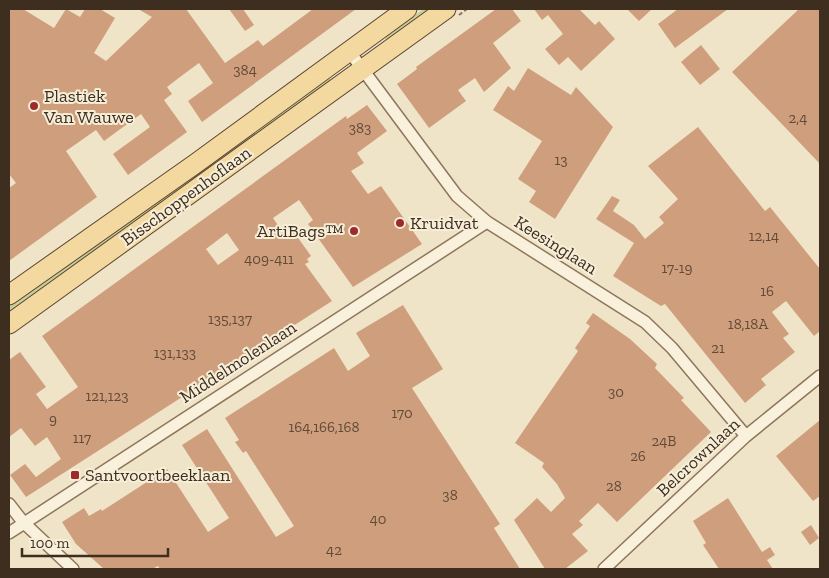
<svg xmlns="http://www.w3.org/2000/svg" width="829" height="578" font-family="'Zilla Slab',serif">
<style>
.green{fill:#c9cf9b}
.building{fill:#cf9f7d;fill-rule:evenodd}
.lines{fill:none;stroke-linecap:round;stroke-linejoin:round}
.minor-casing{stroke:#8d765c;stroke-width:14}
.primary-casing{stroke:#5b4430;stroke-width:21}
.path{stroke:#8d765c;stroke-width:2;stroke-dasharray:4 2.5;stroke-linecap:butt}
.minor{stroke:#faf1dc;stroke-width:11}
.primary{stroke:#f3d9a0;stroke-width:19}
.poi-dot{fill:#9e2a2b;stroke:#f7eed8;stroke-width:2}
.labels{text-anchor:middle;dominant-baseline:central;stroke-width:4;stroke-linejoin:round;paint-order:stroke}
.number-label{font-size:15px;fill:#624a37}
.poi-label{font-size:18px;fill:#3d2e20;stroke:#f7eed8;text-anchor:start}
.street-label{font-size:18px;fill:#3d2e20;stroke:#f7eed8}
</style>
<rect width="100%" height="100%" fill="#f0e4c8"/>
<path class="green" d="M423,9h8l-42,34 -4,-5z
M326,74l8,10 -325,235v-16z"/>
<path class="building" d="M9,9h14l31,19 12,-19 14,8 5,-8h15l15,9 -21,35 12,8 46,-44 -14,-8h48l39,54 33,-23 5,6 50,-37h43l-154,113 -14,-21 25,-18 -14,-20 -15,11 -17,13 5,7 -8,6 23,32 -59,43 -15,-21 37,-27 -9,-13 -37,27 -8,-11 -30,21 31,46 -88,64v-73l7,-5 -7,-9z
M229,9h14l11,16 -9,6z
M496,9h16l9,12 -28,22 18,25 -27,24 -9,-14 -17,12 8,11 -37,27 -32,-44 20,-15 -1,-2z
M534,9h45l16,16 4,-4 16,18 -34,32 -13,-14 -9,8 -14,-16 18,-15 -15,-19 -6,5z
M627,9h25l-13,12z
M678,9h50l-53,39 -17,-24z
M799,9h21v155l-88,-92z
M701,45l19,24 -20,16 -19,-23z
M528,68l43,27 5,-8 37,40 -58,92 -26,-17 7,-11 -18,-12 24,-38 -49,-31 15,-24 6,5z
M367,105l20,26 -30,22 7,10 -13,8 17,23 13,-8 41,58 -69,43 -45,-63 5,-4 -14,-20 -26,18 13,19 8,-5 17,24 -4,3 2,3 -4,2 27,37 -306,196 -16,-22 15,-11 11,13 25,-18 -14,-22 -12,9 -14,-18 -12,9v-77l11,-8 26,35 -10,7 11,15 31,-22 -36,-51 304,-220 1,3zM227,233l12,17 -21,15 -12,-16z
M698,127l67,84 5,-4 50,62v62l-6,5 -28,-35 -14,11 17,22 -6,4 12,14 -34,27 5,6 -21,18 -80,-99 -4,2 -48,-30 21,-33 -38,-24 16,-23 8,4 -7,11 21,14 11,14 19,-16 -5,-6 19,-18 -30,-33z
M403,305l40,64 -31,19 88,136 -6,4 26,41h-360l-2,-3 -6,3h-48l-28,-25 -14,-22 22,-14 5,8 12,-7 1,2 65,-42 41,63 21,-14 -47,-73 25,-16 69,108 18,-11 -48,-75 -3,2 -8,-11 4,-2 -14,-22 109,-70 14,23 22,-15 -14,-23z
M593,313l37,26 27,25 -2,4 29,30 -3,2 30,32 -94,90 -19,-19 -19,18 4,4 -11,9 16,17 -23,18h-20l-31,-49 23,-22 14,14 14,-14 -8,-14 -15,-17 2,-4 -29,-20 63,-92 -3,-3 15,-22 -4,-3z
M820,420v76l-7,5 -37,-45z
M728,498l34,54 8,-5 5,8 -8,5 6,9h-54l-16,-24 3,-2 -13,-22z
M811,525l8,13 -9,7 -9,-13z"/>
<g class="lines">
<g class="minor-casing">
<path id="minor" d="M349,51l108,145 30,26 158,100 27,26 74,88
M9,504l14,18 50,47
M9,533l478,-311
M604,569l142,-133 74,-60"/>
</g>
<g class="primary-casing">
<path id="primary" d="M9,295l186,-131 212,-155
M9,324l437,-315"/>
</g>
<path class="path" d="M459,15l8,-6"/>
<use href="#minor" class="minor"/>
<use href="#primary" class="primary"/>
</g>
<g class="poi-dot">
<circle cx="34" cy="106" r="5"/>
<circle cx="400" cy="223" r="5"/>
<circle cx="354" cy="231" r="5"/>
<rect x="70" y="470" width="10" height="10" rx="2.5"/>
</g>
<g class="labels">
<g class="number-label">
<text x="245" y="70">384</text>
<text x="798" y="118">2,4</text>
<text x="360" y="128">383</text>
<text x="561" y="160">13</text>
<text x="764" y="236">12,14</text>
<text x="269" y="259">409-411</text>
<text x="677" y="268">17-19</text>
<text x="767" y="291">16</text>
<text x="230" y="319">135,137</text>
<text x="748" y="324">18,18A</text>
<text x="718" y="348">21</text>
<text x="175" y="353">131,133</text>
<text x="616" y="392">30</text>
<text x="107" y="396">121,123</text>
<text x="402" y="413">170</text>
<text x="53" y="419">9</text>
<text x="324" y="427">164,166,168</text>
<text x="82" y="438">117</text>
<text x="664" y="441">24B</text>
<text x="638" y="456">26</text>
<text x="614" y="486">28</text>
<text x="450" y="495">38</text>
<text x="378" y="519">40</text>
<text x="334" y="550">42</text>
</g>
<g class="poi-label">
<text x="44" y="96">Plastiek<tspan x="44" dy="21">Van Wauwe</tspan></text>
<text x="410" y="223">Kruidvat</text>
<text x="344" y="231" text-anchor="end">ArtiBags™</text>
<text x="85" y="475">Santvoortbeeklaan</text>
</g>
<g class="street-label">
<text transform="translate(186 196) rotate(-36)">Bisschoppenhoflaan</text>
<text transform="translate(556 245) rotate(32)">Keesinglaan</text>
<text transform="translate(238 362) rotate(-33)">Middelmolenlaan</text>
<text transform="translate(698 457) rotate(-43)">Belcrownlaan</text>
</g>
</g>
<rect width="829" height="578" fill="none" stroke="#3d2e20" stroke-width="20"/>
<path d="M22 548v8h146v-8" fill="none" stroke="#3d2e20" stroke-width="2.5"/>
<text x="30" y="548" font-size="15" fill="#3d2e20" stroke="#f7eed8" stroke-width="4" paint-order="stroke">100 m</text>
</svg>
